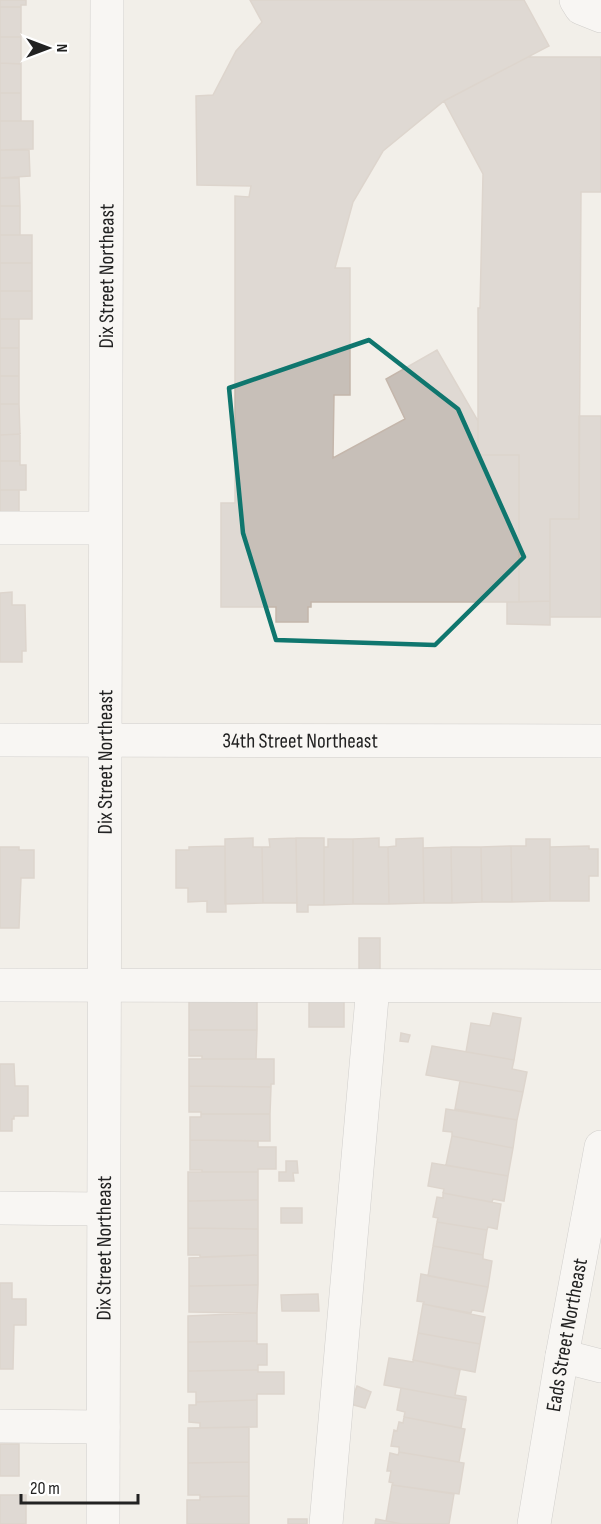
<svg xmlns="http://www.w3.org/2000/svg" width="601" height="1524" font-family="'Sofia Sans Condensed',sans-serif">
<style>
.building{fill:#c7bfb8;stroke:#c4b6ab;stroke-width:1.5}
.lines{fill:none;stroke-linecap:round;stroke-linejoin:round}
.minor-casing{stroke:#a9a9a9;stroke-width:34}
.minor{stroke:#fff;stroke-width:33}
.marked{fill:none;stroke:#0f766e;stroke-width:4.5;stroke-linejoin:round}
.labels{text-anchor:middle;dominant-baseline:central;stroke-width:6;stroke-linejoin:round;paint-order:stroke}
.street-label{font-size:21px;fill:#222;stroke:#fff}
</style>
<rect width="100%" height="100%" fill="#f2efe9"/>
<path class="building" d="M0,0h26v5h-5v2h-21z
M250,0h274l25,46 -105,55 -61,50 -30,51 -18,66h15v127h-16l-1,63 72,-39 -19,-40 51,-29 41,71v34h41v147h-208v5h-3v15h-32v-15h-55v-104h14v-307l14,1 2,-11 -54,-1 -1,-89 17,-1 23,-44 26,-29z
M0,7h21v30h-21z
M0,37h21v27l-21,-1z
M528,57h73v135h-20l-2,327h-29v82l-31,1v-147h-41v-147h2l3,-134 -39,-73z
M0,63l21,1v29h-21z
M0,93h21v28h-21z
M0,121h33v28l-33,1z
M0,150h29l1,26 -30,2z
M0,178h19l1,28h-20z
M0,206h20v29h-20z
M0,235h32v28h-32z
M0,263h32v28h-32z
M0,291h32v28h-32z
M0,319h19v29h-19z
M0,348h19v28h-19z
M0,376h19v28h-19z
M0,404h19l1,30 -20,1z
M579,416h22v201h-51v-98h29z
M20,434v27h-20v-26z
M0,461h20v4h6v25h-26z
M0,490h19v29l-19,1z
M12,592v13h13l1,46h-4v11h-22v-69z
M550,601v24l-43,-1v-22z
M253,838v9h9l1,56 -38,1v-65z
M296,838l1,65h-34l-1,-56h8l-1,-8z
M296,838h28v67h-16v7h-11z
M379,838v9h9l1,57h-36v-65z
M423,838l1,65 -35,1 -1,-57 8,-1v-7z
M328,839h25v65l-29,1v-58h4z
M526,839h24v62l-38,1 -1,-56h15z
M225,846l1,66h-19v-11l-19,1v-14h-12v-38h13v-3z
M511,846l1,56h-30l-1,-55z
M589,846v3h9v27h-9v25h-39v-54z
M0,847h19v3h15v28h-13l-2,50h-19z
M451,847h30l1,55 -30,1z
M451,847l1,56h-28l-1,-55z
M359,938h21v35h-21z
M189,1000l68,1v29h-68z
M309,1000h35v27h-35z
M493,1013l28,5 -7,42 -48,-8 5,-29 19,3z
M189,1030h68l-1,29h-54v-3h-13z
M401,1033l9,2 -2,7 -8,-1z
M432,1046l82,14 -2,9 15,3 -4,20 -97,-17z
M189,1059h85v25h-3v3l-82,-1z
M0,1064h14l1,22h13v30h-14v3h-2v12h-12z
M460,1081l63,11 -6,28 -62,-11z
M189,1086l82,1 -1,27h-69v-2h-12z
M446,1109l71,11 -4,28 -61,-12v-4l-9,-1z
M201,1114h69v27l-80,-1v-23h11z
M452,1136l61,12 -5,28 -62,-11z
M190,1140l68,1v6h18v22h-18v3h-56v-2h-12z
M286,1161h11l1,12h-5l1,8h-15v-9h7z
M432,1163l76,13 -4,25 -11,-2 -1,3 -49,-9 1,-4 -16,-3z
M188,1172h70v28l-70,1z
M443,1193l58,11 -4,25 -9,-2 -1,3 -50,-8 1,-4 -5,-1 4,-20 6,1z
M258,1200v29l-70,-1v-27z
M281,1208h21v15h-21z
M437,1222l50,8 -4,25 -50,-9z
M188,1228l70,1v26l-58,2v-2h-12z
M433,1246l50,9v4l9,2 -4,26 -60,-11z
M258,1255v30l-69,1v-28z
M421,1274l67,13 -5,25 -11,-2 -1,3 -48,-9 1,-2 -7,-1z
M0,1283h12v16h14v26h-12l-1,44h-13z
M258,1285l-1,28 -68,-1v-26z
M318,1294l1,17h-37l-1,-16z
M423,1304l62,13 -5,27 -62,-11z
M257,1313v28l-69,1v-26z
M418,1333l62,11 -5,28 -62,-12z
M257,1341v3h10v21h-9v5l-70,1v-29z
M389,1358l24,4v-2l47,10 -5,25 11,2v3l-82,-15z
M258,1370v2h26v22h-27v6l-61,2v-10h-8v-21z
M357,1386l14,6 -6,16 -15,-4z
M401,1388l65,12 -5,28 -57,-11 1,-5 -8,-2z
M257,1400v27l-57,1v-5l-11,-1v-17h7v-3z
M404,1417l61,12 -6,33 -60,-10v-5l-8,-1 3,-16 3,1 2,-9 4,1z
M249,1427v35l-61,1v-35z
M0,1444h19v32h-19z
M399,1452l65,11 -5,31 -67,-9 1,-2 -4,-1 2,-11h-4l3,-18 8,2z
M249,1462v34l-49,1v-2h-12v-32z
M392,1485l62,9 -5,30h-47l-16,-3z
M0,1495h26v29h-26z
M249,1496v28h-62v-24h13v-3z
M288,1519h19v5h-19z
M376,1519l26,5h-27z"/>
<g class="lines">
<g class="minor-casing">
<g id="minor">
<path d="M576,0l5,8 20,8"/>
<path d="M0,528h105"/>
<path id="s1" d="M0,740l601,1"/>
<path d="M0,985l601,1"/>
<path d="M0,1208l103,1"/>
<path d="M562,1356l39,10"/>
<path d="M0,1426l103,1"/>
<path id="s2" d="M103,1524l4,-1524"/>
<path d="M326,1524l47,-538"/>
<path id="s3" d="M534,1524l28,-168 39,-209"/>
</g>
</g>
<use href="#minor" class="minor"/>
</g>
<path d="M0 0H601V1524H0ZM369,340l89,69 66,148 -89,88 -159,-5 -33,-107 -14,-145z" fill="#f2efe9" fill-opacity=".55" fill-rule="evenodd"/>
<path class="marked" d="M369,340l89,69 66,148 -89,88 -159,-5 -33,-107 -14,-145z"/>
<g class="labels">
<g class="street-label">
<text stroke="none"><textPath href="#s2" startOffset="1248">Dix Street Northeast</textPath></text>
<text stroke="none"><textPath href="#s1" startOffset="300">34th Street Northeast</textPath></text>
<text stroke="none"><textPath href="#s2" startOffset="762">Dix Street Northeast</textPath></text>
<text stroke="none"><textPath href="#s2" startOffset="276">Dix Street Northeast</textPath></text>
<text stroke="none"><textPath href="#s3" startOffset="192">Eads Street Northeast</textPath></text>
</g>
</g>
<g transform="translate(48 48) rotate(90)" stroke="#ffffff" stroke-width="4.5" paint-order="stroke">
<path d="M0-4.5L10 22L0 15L-10 22Z" fill="#222222"/>
<text y="-9" font-size="16" font-weight="bold" text-anchor="middle" fill="#222222">N</text>
</g>
<path d="M21 1494v9h117v-9" fill="none" stroke="#222222" stroke-width="3"/>
<text x="30" y="1494" font-size="18" fill="#222222" stroke="#ffffff" stroke-width="4.5" paint-order="stroke">20 m</text>
</svg>
